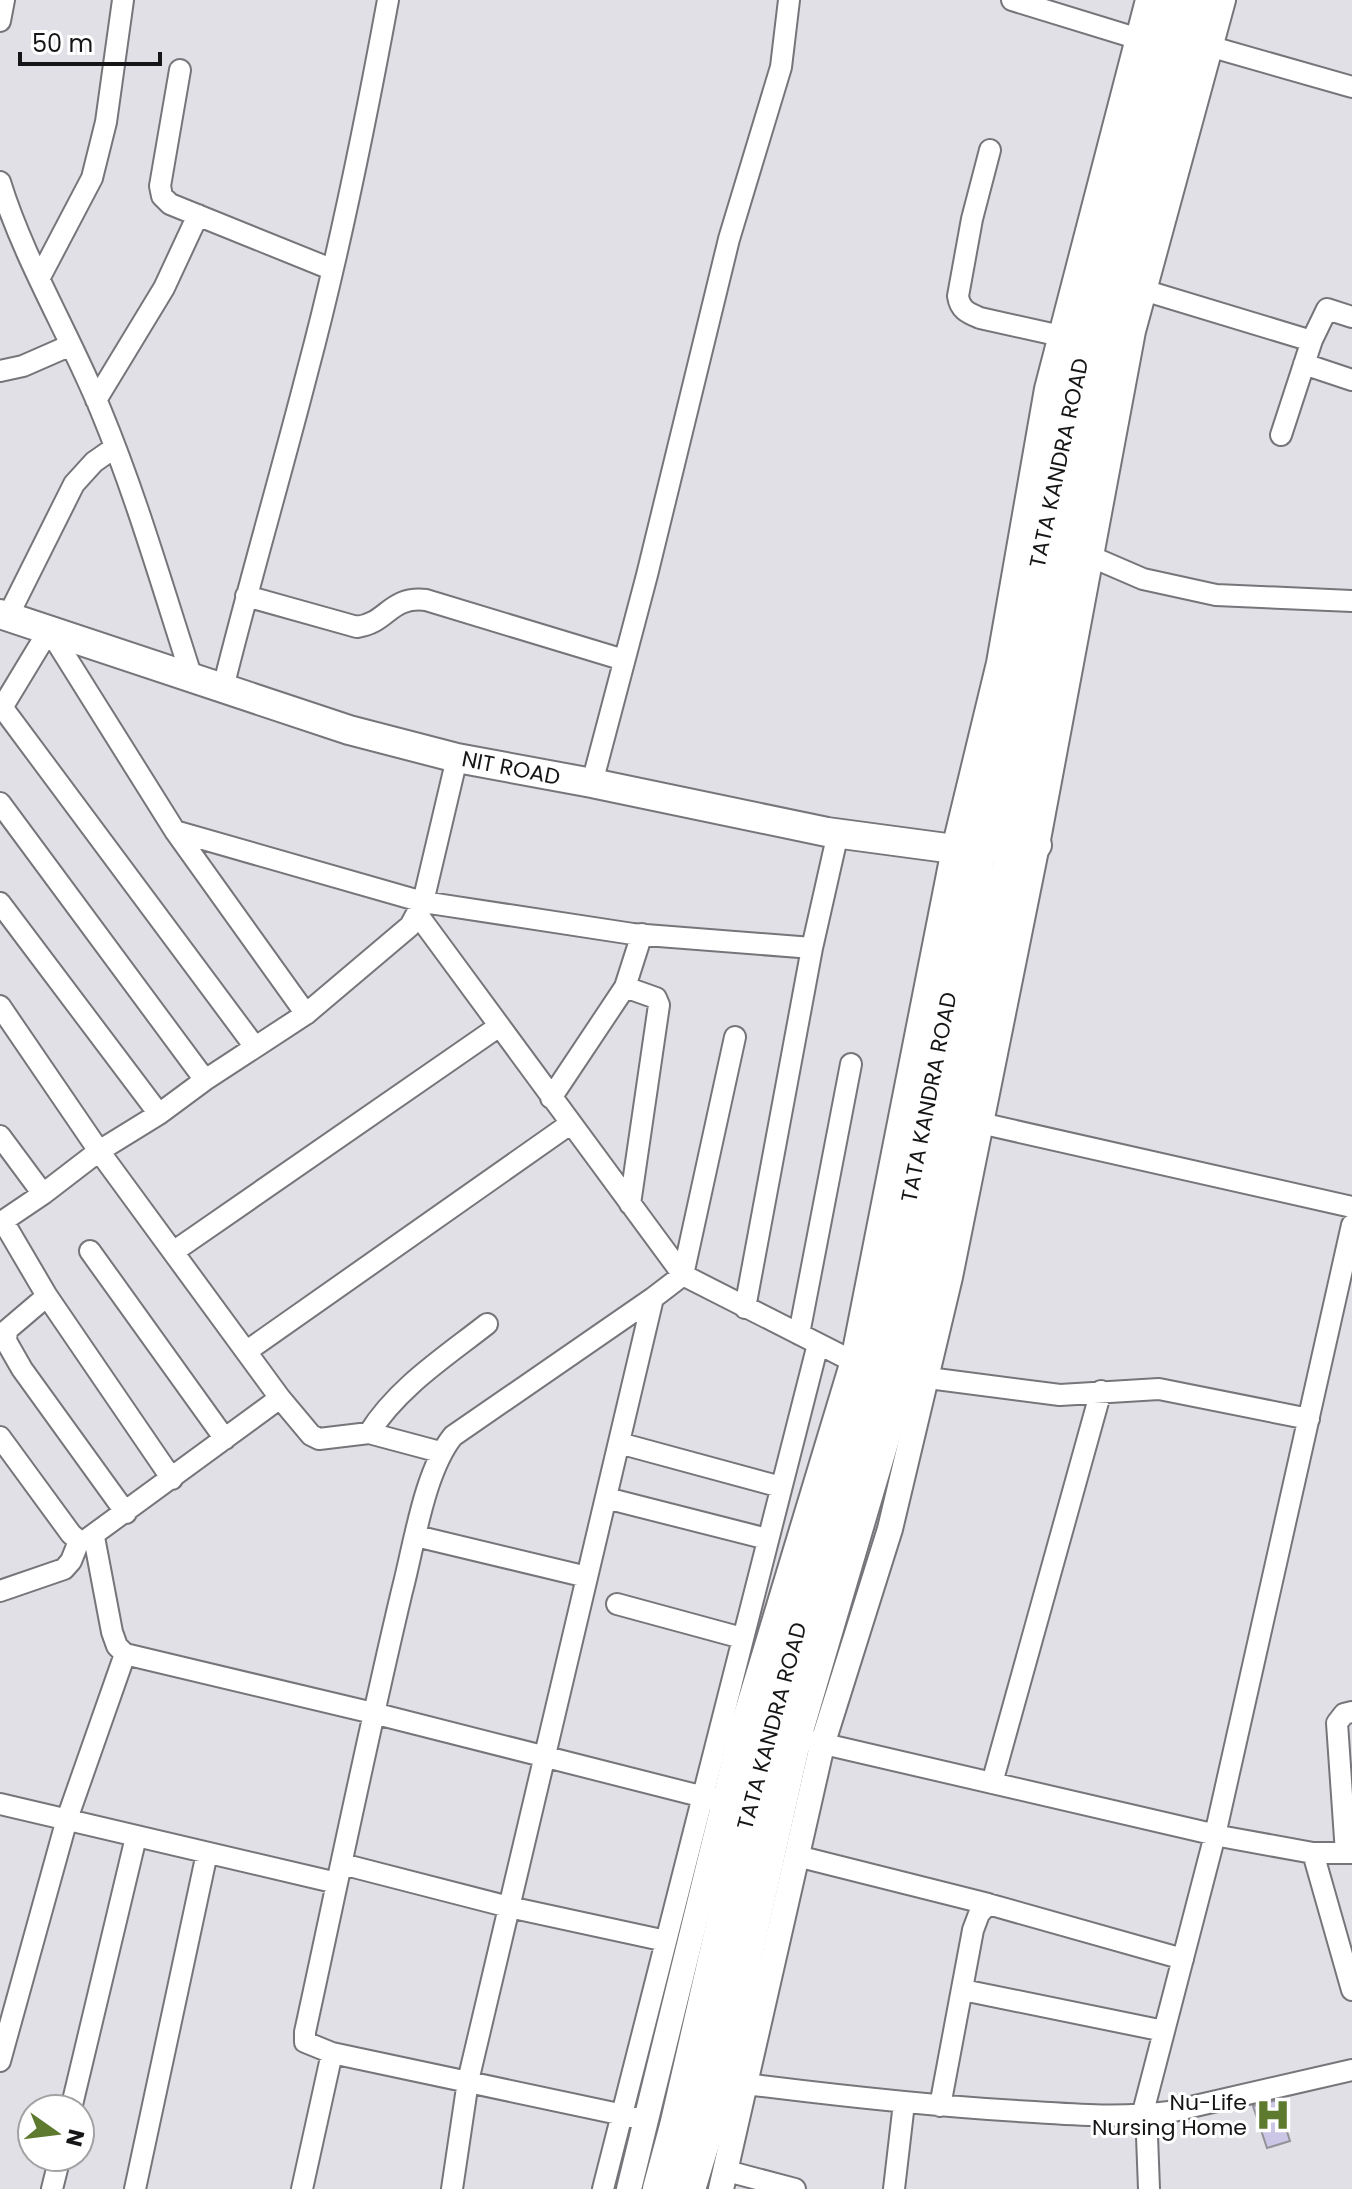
<svg xmlns="http://www.w3.org/2000/svg" width="1352" height="2189" font-family="Poppins,sans-serif">
<style>
.building{fill:#cbc6e6;stroke:#929297;stroke-width:2}
.lines{fill:none;stroke-linecap:round;stroke-linejoin:round}
.minor-casing{stroke:#75757a;stroke-width:24}
.tertiary-casing{stroke:#75757a;stroke-width:28}
.secondary-casing{stroke:#75757a;stroke-width:32}
.primary-casing{stroke:#75757a;stroke-width:36}
.minor{stroke:#fff;stroke-width:20}
.tertiary{stroke:#fff;stroke-width:24}
.secondary{stroke:#fff;stroke-width:28}
.primary{stroke:#fff;stroke-width:32}
.labels{text-anchor:middle;dominant-baseline:central;stroke-width:6;stroke-linejoin:round;paint-order:stroke}
.street-label{font-size:22px;fill:#161618;stroke:#fff}
.poi-label{font-size:22px;fill:#161618;stroke:#fff;text-anchor:end}
</style>
<rect width="100%" height="100%" fill="#e1e0e6"/>
<path class="building" d="M1277,2100l13,41 -23,7 -14,-42z"/>
<g class="lines">
<g class="minor-casing">
<path id="minor" d="M1012,0l140,43
M0,21l4,-21
M1198,43l154,44
M180,70l-20,116 2,10 8,8 161,65
M990,150l-18,69 -14,77c2,14 10,17 22,22l81,18
M0,182c24,78 70,153 101,229 36,87 62,178 91,267
M40,277l52,-99 14,-56 17,-122
M1130,286l175,53 7,1 15,-31 25,8
M1304,364l48,16
M0,371l23,-5 48,-21
M96,400l68,-112 34,-73
M1281,435l31,-95
M1092,557l51,22 73,16 136,6
M246,596l111,31c31,-4 32,-31 69,-27l198,60
M8,616l66,-132 20,-22 20,-14
M223,688c26,-105 57,-210 84,-315 33,-123 58,-248 81,-373
M2,707l253,340
M0,711l49,-81 126,201 131,183
M592,783l55,-208 82,-336 52,-172 8,-67
M0,803l205,277
M175,831l248,71 210,32 179,14
M0,903l159,211
M418,915l265,360 183,93
M0,1006l99,145 181,247 31,37 8,4 50,-6 71,19
M551,1098l74,-111
M965,1122l15,1 372,84
M0,1136l43,58
M630,1204l29,-199 -3,-7 -31,-11 17,-53
M3,1221l44,75 125,183
M0,1223l43,-29 56,-43 60,-37 46,-34 101,-66 104,-88 13,-24 34,-144
M90,1251l135,188
M173,1252l325,-225
M47,1296l-40,34 -1,11 16,28 104,144
M745,1308l67,-360 26,-115
M799,1334l52,-270
M247,1351l323,-227
M913,1376l147,19 99,-6 150,30
M369,1433c29,-46 76,-76 118,-109
M0,1437l71,97 8,7 7,-1 194,-142
M619,1443l162,44
M606,1498l161,41
M416,1536l171,41
M94,1537l18,95 5,14 8,8 248,59 339,86
M0,1591l64,-22 7,-8 8,-20
M617,1604l125,34
M807,1740l418,97 88,16h39
M992,1783l109,-392
M0,1804l337,79
M1313,1853l39,137
M1346,1853l-9,-130 7,-9 8,-2
M797,1856l191,48
M342,1864l167,43 157,34
M963,1990l201,41
M0,2061l67,-242 58,-165
M746,2084c96,12 192,23 288,28 45,3 90,6 135,0l183,-42
M940,2106l33,-176 6,-16 9,-10 195,55
M71,2109l65,-272
M647,2120l-315,-67 -27,-11v-10c32,-147 62,-294 97,-441 12,-45 22,-119 51,-155l200,-138 30,-23 52,-238
M727,2171l68,18
M52,2189l8,-32
M135,2189l72,-336
M302,2189l30,-136
M452,2189l16,-108 185,-783
M603,2189l215,-845
M894,2189l10,-86
M1149,2189l-2,-53 -5,-20 73,-281 137,-610"/>
</g>
<g class="tertiary-casing">
<path id="tertiary" d="M629,2189l114,-464 110,-364 101,-512 45,-186 48,-274 101,-389
M721,2189l101,-444 68,-216 60,-252 87,-432 96,-514 90,-331"/>
</g>
<g class="secondary-casing">
<path id="secondary" d="M0,614l349,116 108,28 135,25 235,49 127,17 83,-4"/>
</g>
<g class="primary-casing">
<path id="primary" d="M659,2189l17,-63 92,-400 105,-355 220,-1070 81,-301
M689,2189l17,-56 89,-396 107,-363 112,-529 100,-534 87,-311"/>
</g>
<use href="#minor" class="minor"/>
<use href="#tertiary" class="tertiary"/>
<use href="#secondary" class="secondary"/>
<use href="#primary" class="primary"/>
</g>
<defs>
<g id="hospital-bare" transform="scale(2.76)"><path d="M-5-5h3v3.5h4V-5h3V5h-3V1.5h-4V5h-3Z" fill="#5e7a2f" stroke="#fff" stroke-width="2.5" paint-order="stroke"/></g>
</defs>
<g fill-rule="evenodd">
<use href="#hospital-bare" x="1273" y="2115"/>
</g>
<g class="labels">
<g class="street-label">
<text transform="translate(1059 463) rotate(-78)">TATA KANDRA ROAD</text>
<text transform="translate(511 768) rotate(11)">NIT ROAD</text>
<text transform="translate(929 1097) rotate(-79)">TATA KANDRA ROAD</text>
<text transform="translate(772 1726) rotate(-75)">TATA KANDRA ROAD</text>
</g>
<g class="poi-label">
<text x="1247" y="2102">Nu-Life<tspan x="1247" dy="25">Nursing Home</tspan></text>
</g>
</g>
<g transform="translate(56 2133) rotate(104)"><circle r="38" fill="#ffffff" stroke="#a2a2a3" stroke-width="2"/>
<path d="M0-6L14 30L0 20L-14 30Z" fill="#5e7a2f"/>
<text y="-12" font-size="22" font-weight="bold" text-anchor="middle" fill="#161618">N</text>
</g>
<path d="M20 52v12h140v-12" fill="none" stroke="#161618" stroke-width="4"/>
<text x="32" y="52" font-size="24" fill="#161618" stroke="#ffffff" stroke-width="6" paint-order="stroke">50 m</text>
</svg>
